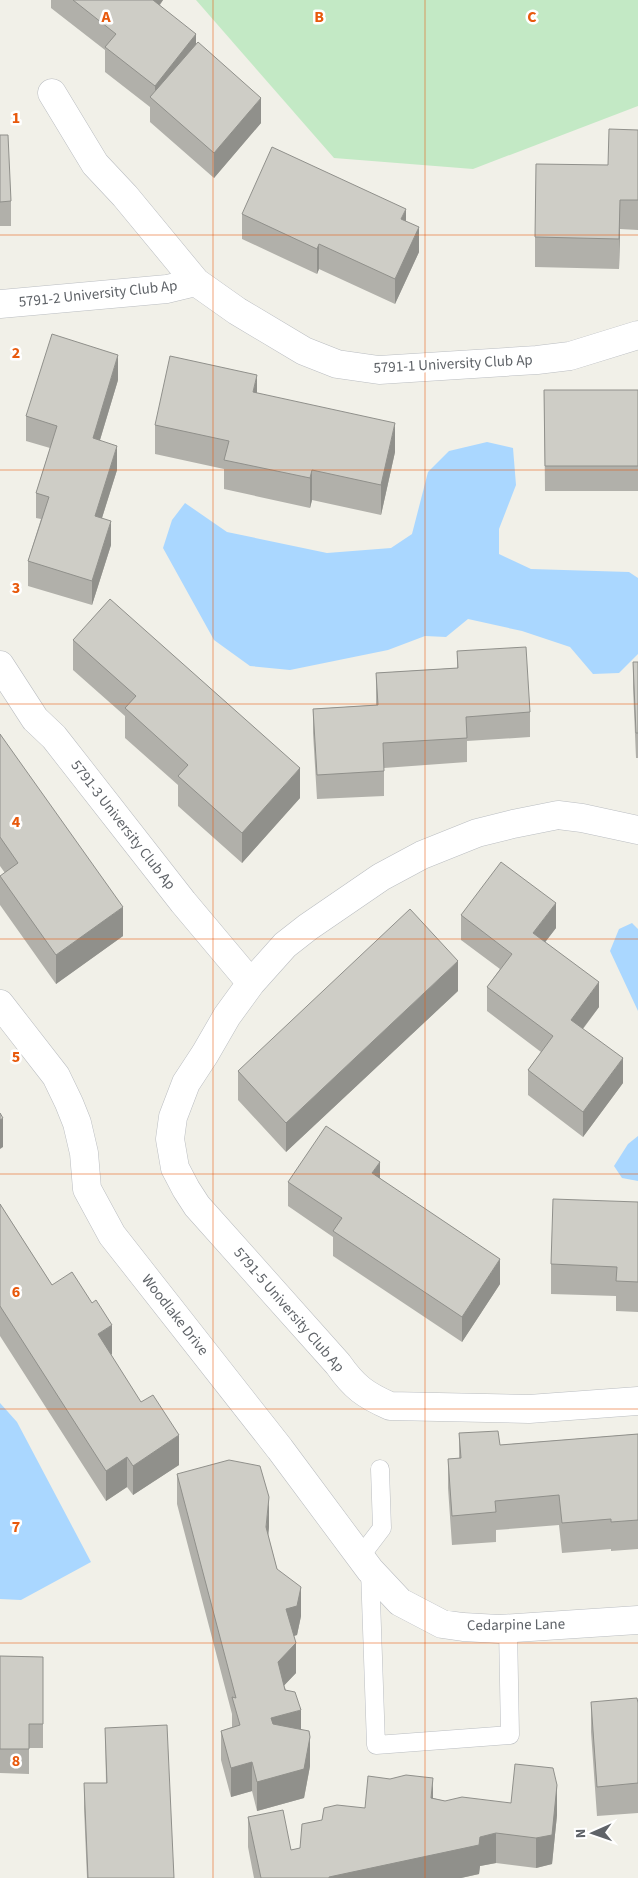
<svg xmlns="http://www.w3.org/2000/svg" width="638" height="1878" font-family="'Source Sans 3',sans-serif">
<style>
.green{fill:#c3e9c5}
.water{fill:#aad7ff}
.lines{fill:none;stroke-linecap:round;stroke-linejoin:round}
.lane-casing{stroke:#babdc1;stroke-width:19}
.street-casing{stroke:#babdc1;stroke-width:29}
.lane{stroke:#fff;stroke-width:18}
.street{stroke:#fff;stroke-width:28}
.wall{fill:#b1b0aa}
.shaded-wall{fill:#90908b}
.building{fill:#cecdc6;stroke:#90908b}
.grid{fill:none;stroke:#e8590c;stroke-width:1;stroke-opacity:0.55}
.labels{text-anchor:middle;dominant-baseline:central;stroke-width:5;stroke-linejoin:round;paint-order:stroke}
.street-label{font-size:15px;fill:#5f6368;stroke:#fff}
.grid-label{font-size:16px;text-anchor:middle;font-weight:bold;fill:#e8590c;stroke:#fff;stroke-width:5;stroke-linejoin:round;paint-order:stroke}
</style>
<rect width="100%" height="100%" fill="#f1f0e8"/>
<path class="green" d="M196,0h442v106l-165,63 -139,-11z"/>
<path class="water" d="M487,442l26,6 3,37 -17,44v25l32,15 98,3 9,6v76l-19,19 -26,1 -23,-27 -48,-16 -54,-12 -22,18 -21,-1 -37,14 -98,20 -40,-4 -36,-26 -51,-92 9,-28 13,-17 42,29 100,21 64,-5 21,-14 16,-62 21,-21z
M632,923l6,6v82l-28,-60 9,-22z
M638,1136v45l-16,-3 -8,-12 14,-22z
M0,1403l17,19 74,140 -70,38 -21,-1z"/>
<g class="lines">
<g class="lane-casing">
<path id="lane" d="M360,1557l22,-29 -2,-59
M370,1570l6,175 134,-10 -2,-107"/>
</g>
<g class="street-casing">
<path id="street" d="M52,93l43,71 30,32 71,86 41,29 67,40 33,13 42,6 158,-10 33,-4 68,-21
M0,304l167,-15 29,-7
M0,665l35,54 19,18 129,165 68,81
M638,830l-56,-12 -24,-3 -45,9 -36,9 -55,22 -41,22 -73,50 -23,18 -34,38 -24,33 -22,38 -19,29 -13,34 -3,22 5,29 11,21 11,17 141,158c16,23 27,31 52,42l139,3 109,-8
M0,1004l56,72 13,27 8,20 7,30 3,36 25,46 168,214 90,121 30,32 42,22 21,3 36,2 139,-9"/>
</g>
<use href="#lane" class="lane"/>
<use href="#street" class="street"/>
</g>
<path class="wall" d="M51,0h112l-3,5 36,40 65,78 -47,55 -64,-56v-15l-45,-35v-22l-54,-42z
M638,130v100l-18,-1 -1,40 -84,-2v-30l73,-72z
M0,135l11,66v25h-11z
M242,214l164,7 13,31 -24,52 -76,-35 -2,5 -75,-35z
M118,380l-18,60 17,30 -15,48 9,27 -19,60 -64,-19v-25l13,-42 -5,-1v-25l14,-45 -24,-7v-25z
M544,390h94v101h-93z
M257,393l138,59 -14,63 -69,-15 -2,8 -86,-19v-20l-69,-15v-29z
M73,640l227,158 -58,65 -64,-57v-21l-53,-47v-22l-52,-46z
M457,651l73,61v25l-63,4v21l-83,6v28l-67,3 -4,-66v-24l63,-4v-32l81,-5z
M633,662h5v96h-2l-3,-71z
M0,734l123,202 -67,48 -56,-79v-29l5,-3 -5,-7z
M461,915l95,13 -11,14 54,65 -16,22 40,54 -40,54 -55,-42v-25l13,-18 -54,-41v-24l13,-18 -39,-29z
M458,991l-172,161 -48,-52v-29z
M380,1178l120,106 -38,58 -129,-86v-19l-45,-31v-24z
M638,1202v110l-22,-1v-15l-65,-2v-30z
M0,1204l52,81 60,69 -1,1 68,110 -46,30 -6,-8 -21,14 -106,-165z
M459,1433l41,12 138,-11v115l-27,2v-2l-49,4 -3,-28 -63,5v12l-44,3 -4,-57v-29l11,-1z
M177,1474l92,53 -1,8 9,34 24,47 -4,19 -3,1 2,37 -12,12 17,44 9,37 -6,32 -47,13 -5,-20 -21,6 -10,-37v-29l11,-4v-13l-55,-210z
M0,1656l43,1v91h-14v26l-29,-1z
M591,1702l47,1v110l-41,3 -6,-84z
M105,1728l69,150h-87l-3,-70v-25h22z
M433,1798l12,3 112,14 -5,49 -16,4 -40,-5 -16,3 -1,8 -18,4h-207l-6,-31v-30l43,33 9,-2 22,-28 43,-12z"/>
<path class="shaded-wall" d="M148,0h15l-15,20z
M196,34v24l-41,43v-15z
M261,98v25l-47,55v-25z
M620,200v29l-1,40v-30z
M406,209v25l-5,-15z
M419,227v25l-24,52v-25z
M319,244v25l-2,5v-25z
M118,355v25l-25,83v-25z
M257,375v29l-4,-12z
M395,423v29l-14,63v-30z
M117,446v24l-22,70v-24z
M312,470v30l-2,8v-30z
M111,521v24l-19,60v-24z
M300,768v30l-58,65v-30z
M556,903v25l-23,30v-25z
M123,907v29l-67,48v-29z
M458,961v30l-172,161v-29z
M599,982v25l-28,37v-24z
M623,1058v25l-40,54v-25z
M3,1118v29l-3,2v-29z
M380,1162v24l-8,-13z
M500,1259v25l-38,58v-25z
M112,1325v29l-14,9v-29z
M179,1435v30l-46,30v-29z
M127,1457v30l-21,14v-30z
M269,1497v30l-3,30v-30z
M301,1587v29l-4,19 -11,3v-29z
M296,1643v30l-18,19v-30z
M301,1710v29l-30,8v-29z
M310,1737v29l-6,32 -47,13v-29z
M252,1762v29l-21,6v-29z
M433,1778v29l-2,-9z
M557,1785v30l-5,49 -16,4v-30z
M496,1833v30l-16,3 -1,8 -18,4h-132v-1z"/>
<path class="building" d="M73,0h80l43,34 -41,52 -50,-39 11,-13z
M198,42l63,56 -47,55 -64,-56z
M609,129l29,1v70h-18l-1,39 -84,-2 1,-73 72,1z
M0,135h8l3,66 -11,1z
M272,147l134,62 -5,10 18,8 -24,52 -76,-35 -2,5 -75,-35z
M52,334l66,21 -25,83 24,8 -22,70 16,5 -19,60 -64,-20 21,-64 -13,-4 21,-67 -31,-10z
M170,356l87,19 -4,17 142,31 -14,62 -69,-15 -2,8 -86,-18 5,-19 -74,-16z
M544,390h94v76h-93z
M110,599l190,169 -58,65 -64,-57 10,-11 -63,-57 11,-12 -63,-56z
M526,647l4,65 -64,5 1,21 -84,5 1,28 -67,4 -4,-66 65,-4 -2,-32 82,-5 -1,-17z
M633,662h5v71h-2z
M0,734l123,173 -67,48 -56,-79 18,-13 -18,-26z
M501,862l55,41 -23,30 66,49 -28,38 52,38 -40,54 -55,-42 25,-34 -66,-49 25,-33 -51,-39z
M410,909l48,52 -172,162 -48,-52z
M0,1113l3,5 -3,2z
M326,1126l54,36 -8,11 128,86 -38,58 -129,-86 9,-13 -54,-36z
M553,1199l85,3v80l-22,-1 1,-14 -66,-3z
M0,1204l52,81 20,-13 20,31 4,-3 16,25 -14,9 43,68 12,-7 26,40 -46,31 -6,-9 -21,14 -106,-165z
M498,1431l2,14 138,-11v86l-27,2v-3l-49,4 -3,-28 -64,6 1,11 -44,4 -4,-57 13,-1 -2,-25z
M229,1460l31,6 9,31 -3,30 11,42 24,18 -4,19 -11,3 10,34 -18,19 7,28 10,2 6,18 -30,8 2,6 36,7 1,6 -6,32 -47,13 -5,-20 -21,6 -10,-37 19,-6 -8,-28 4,1 -59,-224z
M0,1656l43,1v67h-14v25h-29z
M637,1698l1,5v80l-41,4 -6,-85z
M167,1725l7,153h-86l-4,-95h23l-2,-55z
M515,1764l38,4 4,17 -5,50 -16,3 -40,-5 -16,4 -1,8 -150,32v1h-68l-13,-61 35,-7 8,40 9,-2 2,-24 20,-4 2,-12 13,-3 28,3 3,-32 22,3 16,-4 27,3 -2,20 14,3 17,-4 49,6z"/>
<path class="grid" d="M213,0v1878M425,0v1878M0,235h638M0,470h638M0,704h638M0,939h638M0,1174h638M0,1409h638M0,1643h638"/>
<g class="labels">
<g class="street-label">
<text transform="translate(98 294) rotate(-6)">5791-2 University Club Ap</text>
<text transform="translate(453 364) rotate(-3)">5791-1 University Club Ap</text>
<text transform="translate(123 825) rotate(52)">5791-3 University Club Ap</text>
<text transform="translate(289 1310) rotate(49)">5791-5 University Club Ap</text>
<text transform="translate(175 1315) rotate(52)">Woodlake Drive</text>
<text transform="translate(516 1625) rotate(-1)">Cedarpine Lane</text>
</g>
</g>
<g class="grid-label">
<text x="106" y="22">A</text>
<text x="319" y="22">B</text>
<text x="532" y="22">C</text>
<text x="16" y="123">1</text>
<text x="16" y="358">2</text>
<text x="16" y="593">3</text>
<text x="16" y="827">4</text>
<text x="16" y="1062">5</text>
<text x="16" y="1297">6</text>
<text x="16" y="1532">7</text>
<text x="16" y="1766">8</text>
</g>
<g transform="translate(593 1833) rotate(268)" stroke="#ffffff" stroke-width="4" paint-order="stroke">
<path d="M0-4L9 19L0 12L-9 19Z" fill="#5f6368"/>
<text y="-8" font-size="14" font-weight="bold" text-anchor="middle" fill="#5f6368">N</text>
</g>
</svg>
